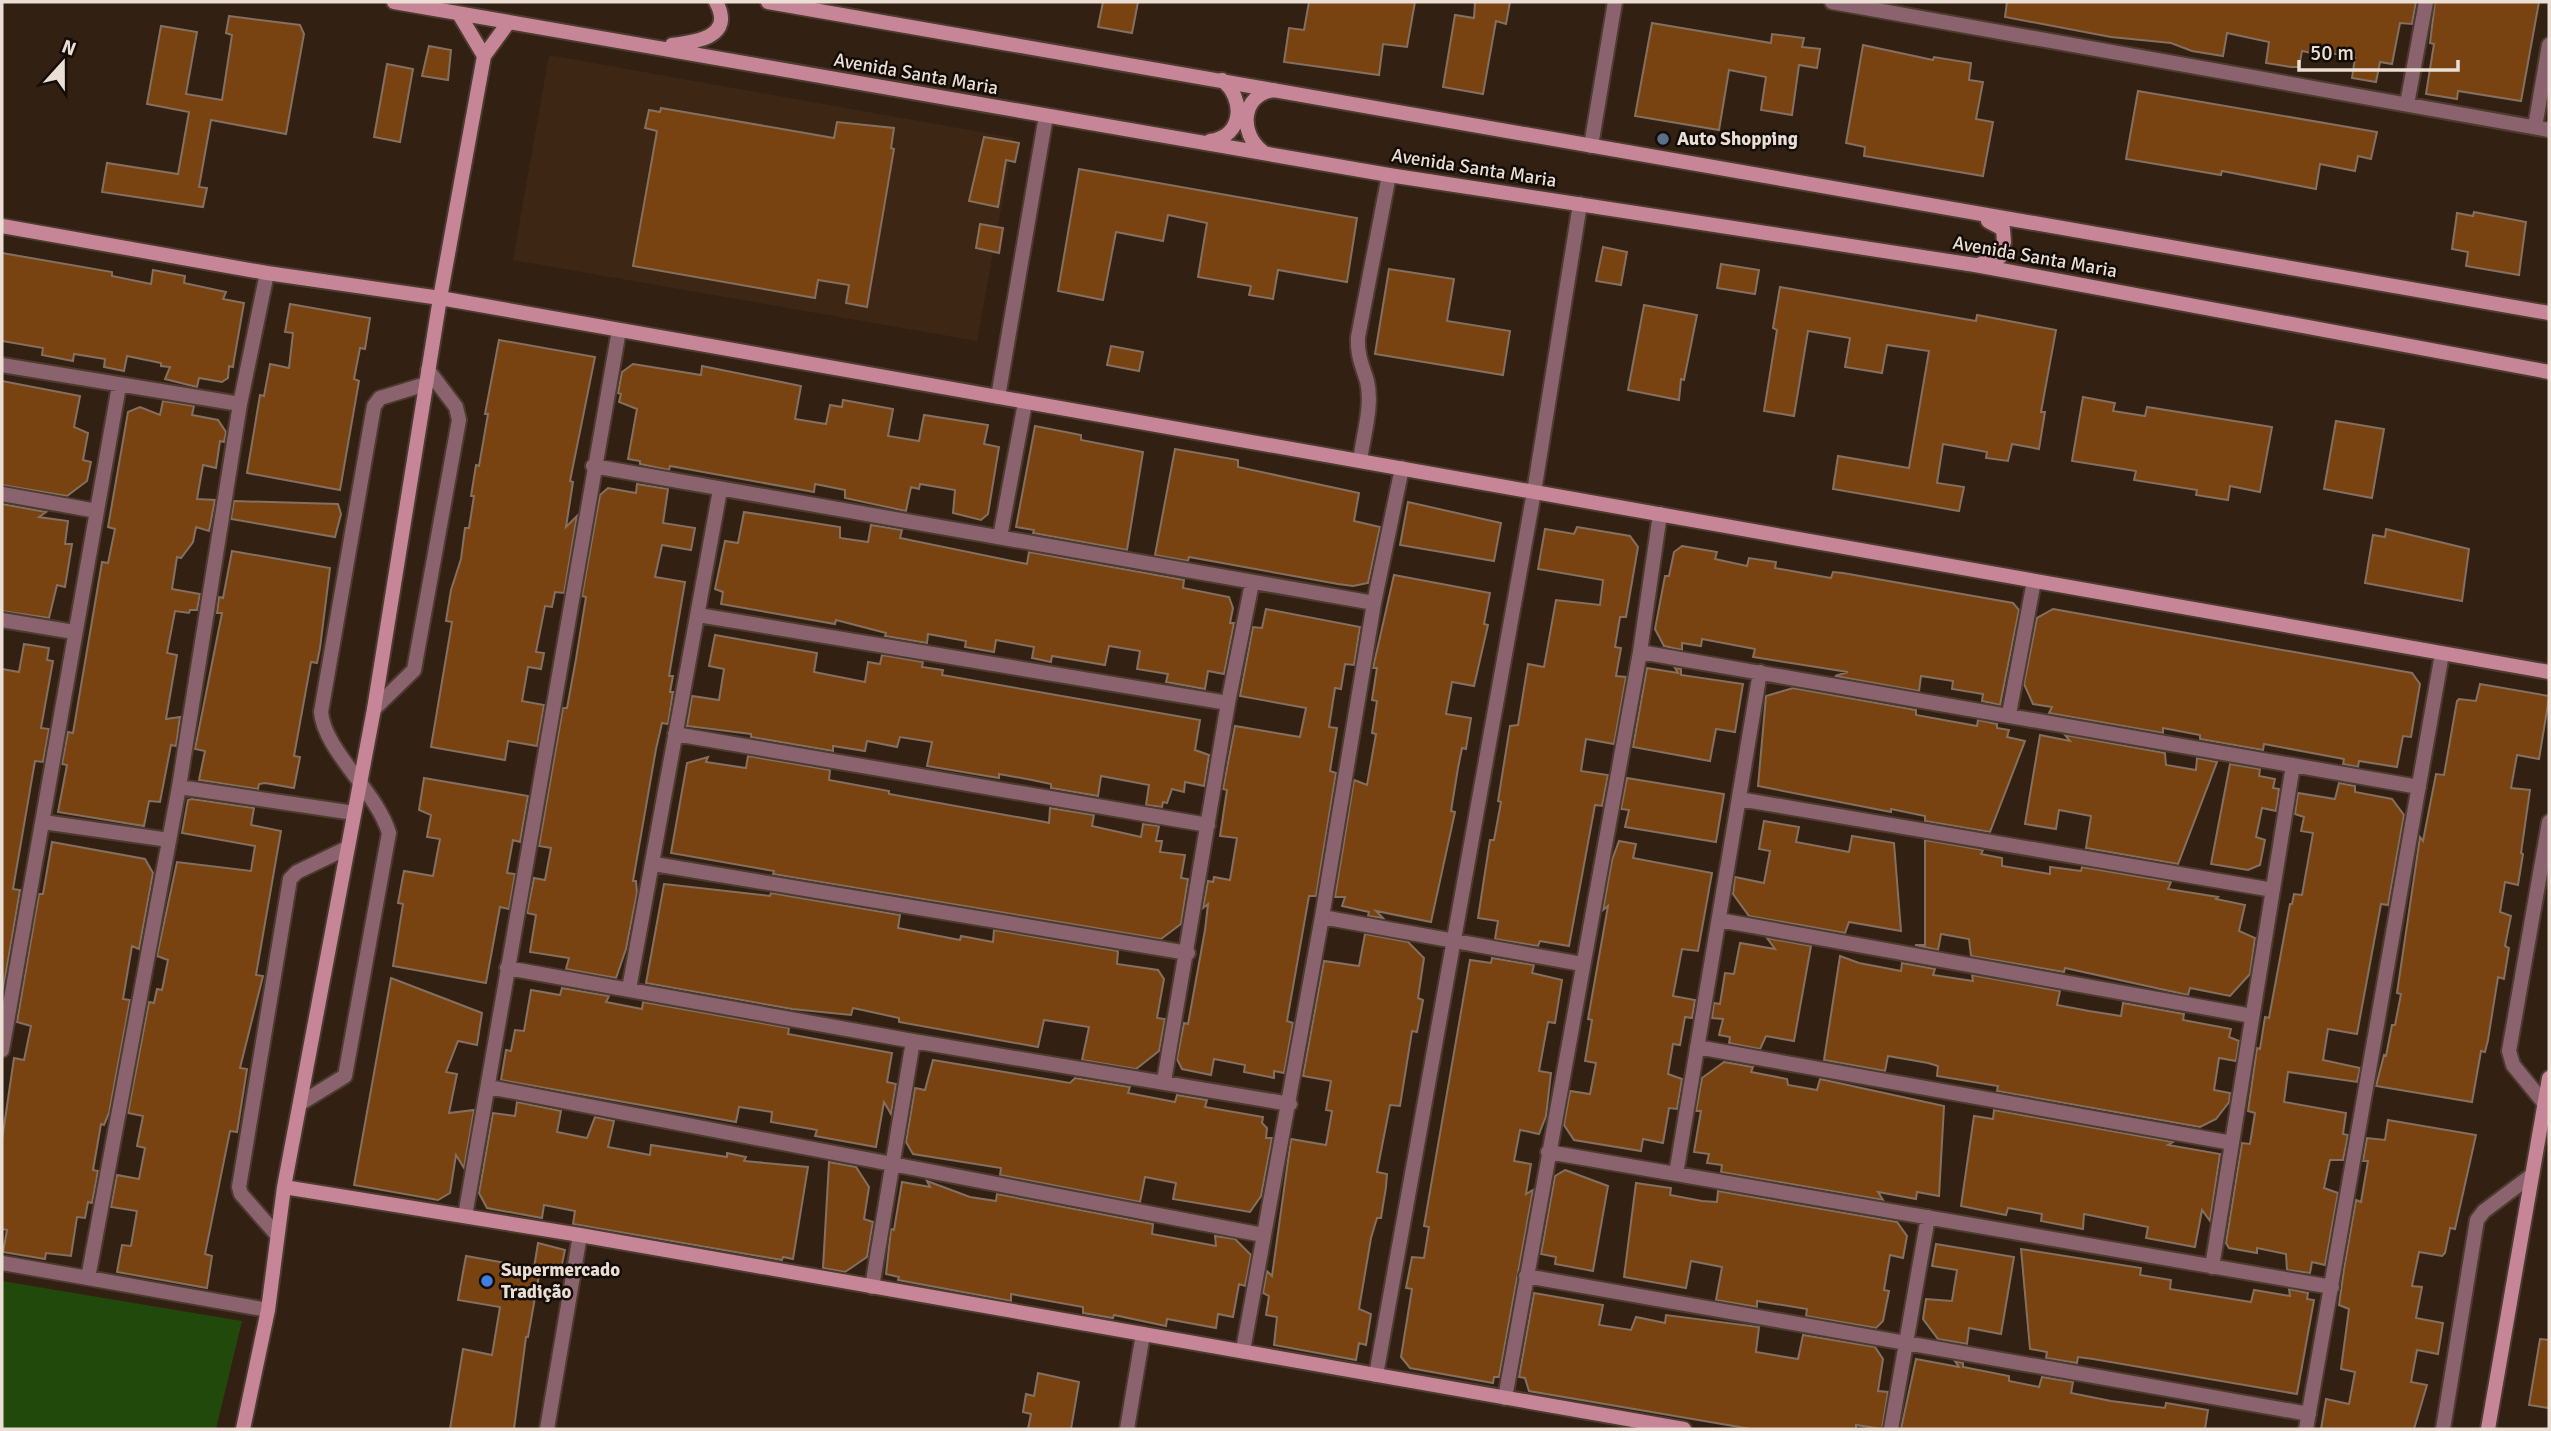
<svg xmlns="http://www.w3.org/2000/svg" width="2551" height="1431" font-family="Signika,sans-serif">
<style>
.built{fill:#3d2613}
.green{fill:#21490b}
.building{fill:#784310;stroke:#856f60;stroke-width:2}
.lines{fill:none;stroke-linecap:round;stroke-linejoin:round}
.street-casing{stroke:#4c3b2e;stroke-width:18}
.secondary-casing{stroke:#4c3b2e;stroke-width:18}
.street{stroke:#8b636e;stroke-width:14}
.secondary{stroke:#c68698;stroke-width:14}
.service-dot{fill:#5c6f8a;stroke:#140c07;stroke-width:2.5}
.shop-dot{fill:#3f7fe0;stroke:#140c07;stroke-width:2.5}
.labels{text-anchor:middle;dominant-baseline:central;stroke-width:5;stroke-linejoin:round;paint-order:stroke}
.street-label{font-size:19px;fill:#eaded5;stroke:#140c07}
.poi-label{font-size:19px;font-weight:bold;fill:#eaded5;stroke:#140c07;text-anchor:start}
</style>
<rect width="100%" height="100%" fill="#322113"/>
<path class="built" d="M549,55l465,83 -37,203 -464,-81z"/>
<path class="green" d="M2,1281l240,40 -26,108h-214z"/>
<path class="building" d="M1103,2h35l-6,31 -34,-6z
M1309,2h106l-8,45 -24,-3 -4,31 -95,-13 5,-34 15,2z
M1475,2h35l-4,22 -10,-3 -13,73 -40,-7 12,-72 19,3z
M2007,2h409l-4,22 -12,-1 -8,41 -12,-2 -4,20 -24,-4 3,-20 -34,-7v4l-19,-4 -3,16h-8l-25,-4 3,-21 -42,-9 -4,23 -31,-5 -21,-8 -60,-6 -106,-20z
M2435,2h104l-18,99 -63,-10 -1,8 -31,-5 8,-50 -4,-1z
M229,16l71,9 4,9 -18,100 -75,-14 -12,67 8,1 -4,19 -101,-15 5,-29 71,11 11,-62 -42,-8 14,-78 36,6 -11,62 36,6 10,-65 -6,-2z
M1652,23l119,20 1,-9 32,4 -2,9 18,2 -3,19 -18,-3 -7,50 -31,-5 5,-33 -37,-7 -10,60 -84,-14z
M1863,45l70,15 1,-3 37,6 -2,17 14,2 -7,37 17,3 -10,54 -119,-20 1,-9 -19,-4z
M429,46l22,4 -3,30 -26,-4z
M387,64l26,5 -13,73 -26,-5z
M2138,91l239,41 -6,27 -13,-3 -3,15 -35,-7 -4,25 -94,-18 -1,4 -95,-16z
M661,108l173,30 3,-16 57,6 -3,20 3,1 -27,158 -21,-4 3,-18 -31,-5 -3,18 -182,-32 24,-135 -12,-3 4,-18 11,2z
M984,137l35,6 -4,19 -9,-2 -8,47 -29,-6z
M1079,169l278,49 -10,64 -69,-12 -5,29 -24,-4 2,-9 -53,-9 9,-54 -39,-8 -5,26 -47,-9 -13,68 -45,-9z
M2474,212l52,10 -7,53 -53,-9 2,-14 -16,-3 5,-36 16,3z
M980,224l23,4 -4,25 -23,-5z
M1603,247l24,5 -6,33 -25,-4z
M2,253l110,19v4l39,8 2,-14 32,6 -1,7 42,9 -3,7 21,4 -10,57 -1,7 -4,-1 -1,12 -6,4 -23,-4 -2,9 -32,-8 5,-12 -9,-1v-3l-34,-7 -3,15 -20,-4 1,-8 -31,-5 -1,7 -31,-6 1,-7 -41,-7z
M1721,264l38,6 -4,24 -38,-6z
M1389,269l65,10 -7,42 63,10 -7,44 -128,-21z
M1780,287l196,34 1,-6 79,15 -15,82h4l-6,37 -27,-5 -4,17 -22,-3 1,-6 -44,-8 -6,39 27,4 -5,24 -126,-22 5,-33 71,12 20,-117 -42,-6 -5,28 -37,-6 5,-29 -42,-7 -14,85 -30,-5 13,-81 -4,-2z
M290,304l80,14 -5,31 -5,-1 -6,31 5,2 -19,109 -93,-17 13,-78 4,1 6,-32 19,4 4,-35 -8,-1z
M1644,305l53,10 -13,65 -3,-1 -2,21 -51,-10z
M499,340l96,17 -25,124 3,1 -7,45 11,-11 -13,77 -9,-1 -3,15 -7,-1 -9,46 8,1 -3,16 -13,-2 -6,34 22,4 -7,41 -29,-5 -3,19 -74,-13 21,-125 -6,-1 5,-31 10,-31 4,-31h4l5,-32h-3l5,-31 3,1 9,-52h-3z
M1111,346l32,6 -4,19 -32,-6z
M633,364l68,11 1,-9 99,20 -6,33 31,5 4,-19 12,2 1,-7 50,9 -5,27 31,5 5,-26 64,10 -4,19 15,3 -11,67 -7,6 -28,-7 2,-23 -35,-6 -1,5 -8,-2 -5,24 -61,-13v-8l-30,-6 -1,8 -144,-26 -1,4 -29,-6v-3l-12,-2 9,-50 -18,-7 2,-8 -3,-1 4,-21z
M2,381l78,15 -6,31 14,6 -5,27 8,2 -4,19 -20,15 -65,-11z
M2083,397l32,6 -2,8 32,5 2,-9 125,20 -12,65 -30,-6 -2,14 -32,-5 1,-5 -63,-10 2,-9 -64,-10z
M163,401l31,5 -2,9 26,5 8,12 -2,10 -4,-1 -4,27 -13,-3 -6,34 18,1 -6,31 -13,-4 -3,15 -12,16 -4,-1 -5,32 28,5 -3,16h-7l-1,3 -14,-2 -8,42 10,2 -11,64 14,-2 -4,29 -5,-1 -1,5 -10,52 -11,-1 -5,25 -86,-14 9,-47 -5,-1 6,-32 5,1 29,-171 6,1 7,-34 -7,-2 20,-115 12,-5 20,8z
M2336,421l48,8 -12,69 -48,-9z
M1035,426l46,9v5l62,12 -16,98 -94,-17 1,-3 -18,-3z
M1175,449l63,11v7l121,26 -5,28 26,6 -12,56 -15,3 -15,-2 -149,-27 -1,4 -33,-6z
M637,484l31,5 -5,34 32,5 -4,22 -29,-5 -7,32 30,5 -16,94h4l-3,16h3l-5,32 -6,-1 -6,26 -23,132h3l1,12 -11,56 -10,29 -50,-9 3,-11 -39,-6 6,-37 -9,-2 7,-35 11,2 6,-32 -12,-2 24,-138h4l9,-49 10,-62 -4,-1 18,-101 8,-7 28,5z
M234,501l104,3 3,10 -6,23 -104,-18z
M1408,502l93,21 -7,38 -94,-16z
M2,504l44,8 -7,5 29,4 -3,23h7l-7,43 -8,-2 -8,33 -47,-7z
M744,512l96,15v11l28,4 3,-17 31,5 -2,8 127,26 2,-12 155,28 -1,8 46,9 4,11 -3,15h4l-10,51 -16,-3 -3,18 -39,-7 2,-8 -31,-5 3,-18 -31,-5 -4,19 -53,-9 -1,6 -19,-4 2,-11 -38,-7 -2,12 -29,-5 1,-6 -38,-7 -1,9 -42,-7 1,-3 -50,-13 -1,4 -114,-20 2,-12 -8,-3 10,-48 13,2z
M1577,527l53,9 8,11 -12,70h-6l-5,30 6,1 -5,28 10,1 -12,67 -28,-5 -5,32 27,4 -6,31 -7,-1 -26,141 -29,-5 -2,5 -43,-7 3,-18 -20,-3 12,-78h4l7,-38 -3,-1 12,-75 8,-1 10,-61 16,3 12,-67 44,5 3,-25 -65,-11 7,-40 29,5z
M2386,529l83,20 -7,52 -97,-18 8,-48 12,2z
M1682,546l35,6 -2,7 32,7 2,-8 27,4 -1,6 56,10 2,-6 10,1 170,30 6,7 -19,95 -18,-4 1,-7 -31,-5 1,-8 -32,-5 -2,15 -84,-15 13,-4 -95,-15 2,-8 -53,-10 -1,7 -19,-3v7l-18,-4 -9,-17 10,-53h4l5,-24z
M232,551l98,17 -10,80 -3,15 -6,-1 -17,94 6,1 -6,31 -29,-5 -6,1 -1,5 -59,-9 6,-29 -10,-2 27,-136h-5l2,-16 4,1z
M1394,575l96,18 -6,31 4,1 -14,61 -22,-4 -6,32 25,4 -5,31 -4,-1 -4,20 -7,43 4,1 -24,110 -55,-11 7,7 -15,-2 1,-4 -27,-6 3,-9h-10l19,-117 13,5 9,-51 -4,-1 5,-32 -5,-1 5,-32h-4z
M1266,609l94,18 -6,38 -9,-1 -4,25 -6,-1 -6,39 8,1 -7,43 6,2 -20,123h-7l-22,125 6,2 -9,50 -10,-2v7l-30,-6 1,-7 -31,-6 -3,16 -29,-6 -5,-10 7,-36 4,1 17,-94 3,-26 -5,4 5,-27 5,1 1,-5 16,3 7,-42 -17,-2 7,-46 -4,-1 12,-63 65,11 6,-29 -66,-12 13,-69 9,1z
M2053,609l359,64 8,11 -9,53 -8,-1 -6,31 -38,-6 -1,6 -15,-3 1,-5 -80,-15 -1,6 -63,-11v-4l-37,-7v5l-114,-20 3,-6 -19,-3 -9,-20 13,-66z
M715,635l102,18 -3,19 51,10 3,-20 12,2 2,-9 41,7 -1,5 21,3 -1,5 258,45 -5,30 14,5 -5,31 -19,-4 -1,10 -12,-3 -5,14 -4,-1 -1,5 -16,-2 3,-20 -48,-9 -3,20 -47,-8v-4l-19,-4 -33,-6v4l-72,-12 5,-24 -32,-5 -3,10 -30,-6 -2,10 -32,-5v5l-82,-14v-3l-64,-8 5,-30 27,4 5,-31 -15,-3z
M24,644l25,4 -2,12 6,1 -12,67 8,1 -6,33 -8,-1 -22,128 7,1 -18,106v-327l17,3z
M1647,668l31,5 -3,-5 6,1v6l62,9 -8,48 -19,-3 -6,32 -77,-14z
M2480,684l69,12v2l-10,61 -22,-4 -6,33 19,2 -9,63 2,1 -5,31 -13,-3 -5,30 11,4 -6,30 4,2 -5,31 -6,-2 -10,63 -3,12 -4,-1 -9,51 -96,-16 8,-31 2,1 6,-31h3l6,-31 -4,-1 23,-156 3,4 13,-67 8,1 13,-74 2,-2 17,2z
M1793,688l123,22v5l61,11 1,-6 19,4v4l12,2 -2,7 18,4 -35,91 -65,-11v-5l-34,-7v3l-133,-26 8,-90z
M2040,735l30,6 -5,-6 100,18 1,12 30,5 1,-12 20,4 -39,102 -92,-16 5,-32 -32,-6 -3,19 -31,-5z
M748,756l82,14 -1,10 60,11v3l156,28 4,1 1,-15 44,7 -2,11 49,11 2,-13 16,2 -3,15h6l-2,11 25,3 -4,23 7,1 -7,45 -20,15 -388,-65 1,-3 -103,-18 16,-90 21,-6 -2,5 40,6z
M2230,764l30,5 -1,7 16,3 -2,9 6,1 -3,22 -14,-3 -6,29 9,3 -5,25 -12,5 -37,-6z
M424,778l104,18 -8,46 -7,-2 -6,33 8,1 -6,35 -9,-2 -14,76 -93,-17 10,-62 -5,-1 6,-32 29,5 7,-37 -13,-2 4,-22 -12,-5z
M1627,778l97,16 -8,48 -91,-15 4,-17 -8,-1z
M2339,783l16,3v6l37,7 12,16 -16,90 -7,-1 -24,130 -29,-5 -5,31 37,8 -3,14 -69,-10 -4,30 62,11 -3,21 5,1 -5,25h-13l-6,28 14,5 -13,72 -13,-3 -2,11 -23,-3 -1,-16 -29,-6v5l-28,-5 -3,-5 16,-100 8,1 5,-31 -7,-2 9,-63 3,1 5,-32 4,1 21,-114h2l2,-10 8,1 11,-62 -12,-2 3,-14 -9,-3 3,-21 37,6z
M192,799l62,9 -3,17 30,6 -25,144 7,1 -23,92 7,1 -10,63 -7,-1 -25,123 7,2 -5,32 -90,-16 5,-27 9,1 6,-35 -26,-4 6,-32 22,4 6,-31 -8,-2 6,-30 -15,-3 21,-111 5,1 3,-14 5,1 6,-30 -11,-4 20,-94 74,9 4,-25 -73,-13 6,-33z
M1764,821l35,6 -3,15 53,10 3,-16 42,7 7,88 -52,-9 -4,11 -96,-17 -16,-22 2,-17 29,6 6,-32 -11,-2z
M1925,840l58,10 -2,4 21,4v8l48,8v-7l31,4 1,-4 89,15 -3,7 50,8 -2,2 29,6 -6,26 16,7 -5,36 -20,22 -40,-8 -2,7 -123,-27 -1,4 -93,-16 -2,-17 -28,-5 -3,16 -23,-5h10z
M1619,841l17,3 -3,14 79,15 -14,78 -16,-2 -9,47 22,4 -3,18 -7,-1 -5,28 -7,-1 -5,30 14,5 -5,30 -8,-1 -6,35 -20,-4 -2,12 -67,-11 -10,-15 6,-34 20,3 6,-31 -11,-2 7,-41 -4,-1 20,-113 -5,4 9,-50z
M52,842l93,17 8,14 -14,76 -7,-3 -9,53 7,1 -21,113 -5,12 -3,-1 -8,46 5,1 -6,32 -4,-1 -3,16 -8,-1 -6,39 -25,-3 -1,6 -42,-7 4,-22 -5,-1v-89l12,-82 10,2 7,-34 -14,-4 22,-128h4z
M664,884l106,12 1,-3 129,22 -2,13 62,12 1,-4 32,6 1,-12 124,21 -1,13 41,6 6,9 -7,39 8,1 -6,32 -23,18 -54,-9 7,-33 -45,-7 -6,27 -139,-25v-4l-46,-10 -2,7 -59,-6 -146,-26z
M1365,934l43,8 16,16 -6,40 5,2 -6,32 -5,-1 -12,75 -10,-1 -13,67 10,2 -1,13 -5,31h-4l-6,20 -12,71 12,5 -5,31 -7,-2 -3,17 -82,-15 3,-28 -11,-2 3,-19 -6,-3 4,-22 5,5 19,-137 35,6 6,-34 -6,-1 5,-29 -28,-5 21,-115 35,5z
M1767,938l44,8 -17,95 -28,-5 -6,13 -31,-6 1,-6 -11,-2 4,-16 -11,-1 2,-15 6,1 5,-31 9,1 6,-31 35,6z
M1840,956l19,7 42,8 1,-8 33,6 -2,6 40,6 -1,-6 88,16 -3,14 32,6 32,5 2,-13 61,11 -1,6 48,9 -2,8 10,4 -3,20 -17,-3 -5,32 16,3 -1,9 -13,17 -16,8 -203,-36 1,-5 -61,-10 1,-10 -10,-3 -40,-7 -3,15 -61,-11z
M1492,958l42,7 -2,8 30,7 -7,43 -7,-1 -9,49 12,2 -5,43 -7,18 -19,-4 -6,31 17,3 -5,30 7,-4 -34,187h-5l-1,6 -83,-15 -9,-11 11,-68 -6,-1 6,-31 12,1 5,-31 -5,-1 46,-266 21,3z
M391,978l91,35 -5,32 -19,-4 -12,31 11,2 -8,39 25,-3 -10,58 -8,-13 -6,38 -12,7 -84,-15z
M562,988l47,8 -3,6 36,7 1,-7 146,26 -1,6 104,19 -5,29 9,2 -5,30 -7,-12 -8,45 -61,-11 2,-6 -46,-8 1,-10 -33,-5 -3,15 -235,-42 5,-30 5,1 4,-21 9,1 7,-41 29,5z
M933,1060l137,23 5,-5 55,9 -2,6 47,9 2,-7 30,5 -2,7 58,10 -1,6 5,5 -1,10h6l-11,58 -11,16 -77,-13 3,-16 -31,-6 -5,25 -140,-27 1,-7 -88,-14 -7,-12 9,-54 10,2z
M1724,1062l29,5 -2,5 36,7 1,6 29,5 3,-11 124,27 -5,90 -22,-4 -1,7 -38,-7 5,8 -162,-28 1,-7 -15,-2 2,-9 -15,-2 7,-41h-5l6,-33z
M517,1102l44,9 -4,21 30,6 8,-21 19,4 -6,26 42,8 1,-10 76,12v-4l19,4 -2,4 64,6 -15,92 -10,-2 -1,3 -209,-36 2,-13 -31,-6 -2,13 -55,-10 -8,-15 14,-80 22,3z
M1994,1110l179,32 -5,3 52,9 -10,67 -8,-11 -7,37 -49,-9 2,-11 -64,-13 -1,15 -42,-8 1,-7 -34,-6 -2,7 -45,-9 13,-90 19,3z
M2388,1120l88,15 -21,94 -5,-1 -5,25 -3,3 -23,-4 -7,34 10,1 -6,31 27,5 -5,31 -21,-4 -6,32 16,3 -13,44h-93l5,-30 23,5 6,-32 -14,-3 8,-60 -10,-4 5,-36 12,-69 5,2 7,-41h-5l4,-23 18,2z
M829,1162l27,5 13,20 -5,32 9,3 -6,35 -22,15 -22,-4z
M1565,1170l43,16 -15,85 -38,-7 1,-7 -15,-3 14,-78z
M927,1181l43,16 26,4 1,-7 156,30 -1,10 64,12 -1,-10 20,3 16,16 -6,31 -6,-2 -6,33 -15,-3 -2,14 -49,-9 -1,7 -52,-11 -1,3 -30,-5v-6l-72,-13v7l-113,-21 1,-3 -13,-3 5,-45 3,1 8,-48 28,5z
M1636,1183l35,5 -1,7 32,6 15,1 1,-11 179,31 10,14 -4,22 -13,-3 -6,35 5,1 -6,30 -7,7 -70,-12 1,-7 -50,-8v6l-41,-7 6,-33 -31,-6 -5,27 -62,-11z
M538,1243l27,7 -5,23 -20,-3 -12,67h-2l-12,92h-64l13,-80 29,6 8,-48 -42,-7 8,-44 68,12z
M1936,1244l78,13 -13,77 -32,-6 -2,16 -29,-5 -15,-20 3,-20 26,2 5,-31 -25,-4z
M2021,1249l120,19 -1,7 31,5 -1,9 81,13 3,-12 36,6 -1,-7 19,4 -1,6 7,1 -17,94 -204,-35 -15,-2 -1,6 -31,-5 1,-6 -17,-3z
M1534,1293l69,12 -4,20 32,5 5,-13 29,6 1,-8 93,12 -3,25 42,7 5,-24 72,12 8,12 -5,32 10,1 -6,37 -26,-4v4h-105l-222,-38 -4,-13 -6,-1z
M2540,1339l9,1v68l-20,-3z
M1916,1359l43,8 -4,-6 8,2v4l46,9v5l30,6 3,-10 31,5 -2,11 40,8 54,7 1,-5 42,7 -3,19h-304z
M1038,1373l41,9 -8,47h-43l3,-15 -8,-2 3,-18 8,2z"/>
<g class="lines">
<g class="street-casing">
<path id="street" d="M1832,2l717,128
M2407,104l19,-102
M2535,127l14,-82
M1591,146l24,-144
M2,365l238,39 27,-131
M998,397l48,-281
M240,404l-61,383 -91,491 180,32
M1360,461c3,-25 13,-55 7,-80 -5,-16 -10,-26 -9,-44l31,-162
M593,466l781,137
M2,494l95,17
M1000,537l25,-134
M698,615l530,88
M2,620l72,12
M1640,652l779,135
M374,709l40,-39 45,-250 -3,-13 -28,-37
M2009,714l25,-133
M675,734l533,91
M179,787l175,26
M1739,799l534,91
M43,822l126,18
M654,864l534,89
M1322,917l260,47
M1719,920l533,96
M507,968l406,73 377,63
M629,989l91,-499
M1697,1047l535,96
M2,1050l117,-664
M1164,1081l64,-378 24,-120
M489,1087l774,148
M301,1103l44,-27 44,-243c-12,-41 -65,-83 -68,-121l53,-306 6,-8 46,-14
M2545,1104l-32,-39 -4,-14 40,-229
M1548,1152l784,135
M1676,1174l84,-502
M465,1216l154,-886
M277,1235l-36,-41 -2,-7 51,-308 7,-7 50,-24
M2,1263l86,15
M2212,1267l81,-502
M1526,1276l783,138
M872,1287l41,-246
M1243,1350l79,-433 52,-314 28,-135
M1376,1375l158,-883 46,-288
M1505,1398l135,-746 20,-138
M547,1429l33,-194
M1127,1429l16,-95
M1891,1429l37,-212
M2306,1429l136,-775
M2443,1429l34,-209 7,-9 48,-36"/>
</g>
<g class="secondary-casing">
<path id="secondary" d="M394,2l995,173 586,90 574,107
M768,2c594,102 1187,211 1781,311
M459,14l25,42
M672,45c24,-3 63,-8 44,-43
M1210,141c34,-5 35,-43 12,-61
M1262,151c-23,-18 -21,-56 12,-61
M2,226l265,47 173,25 2109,374
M1980,264l20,-7 4,-15 -1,-13 -15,-8
M284,1187l296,48 1104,194
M243,1429l25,-119 16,-123 90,-478 66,-411 44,-242 24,-33
M2488,1429l61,-351"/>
</g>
<use href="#street" class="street"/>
<use href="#secondary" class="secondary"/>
</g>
<circle class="service-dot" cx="1663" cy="139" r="7"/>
<circle class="shop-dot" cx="487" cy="1281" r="7"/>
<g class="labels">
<g class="street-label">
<text transform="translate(916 74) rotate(10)">Avenida Santa Maria</text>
<text transform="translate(1474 168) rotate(9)">Avenida Santa Maria</text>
<text transform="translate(2035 257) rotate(10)">Avenida Santa Maria</text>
</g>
<g class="poi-label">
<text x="1677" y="139">Auto Shopping</text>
<text x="501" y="1270">Supermercado<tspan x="501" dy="22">Tradição</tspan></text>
</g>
</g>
<rect width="2551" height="1431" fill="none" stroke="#eaded5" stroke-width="7"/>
<g transform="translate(63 63) rotate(21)" stroke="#140c07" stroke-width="5" paint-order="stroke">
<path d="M0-5L12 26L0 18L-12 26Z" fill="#eaded5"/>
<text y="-10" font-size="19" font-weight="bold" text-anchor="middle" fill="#eaded5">N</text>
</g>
<path d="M2299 60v10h159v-10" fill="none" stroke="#eaded5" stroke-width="3.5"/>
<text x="2310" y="60" font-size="21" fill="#eaded5" stroke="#140c07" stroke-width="5" paint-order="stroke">50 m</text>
</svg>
